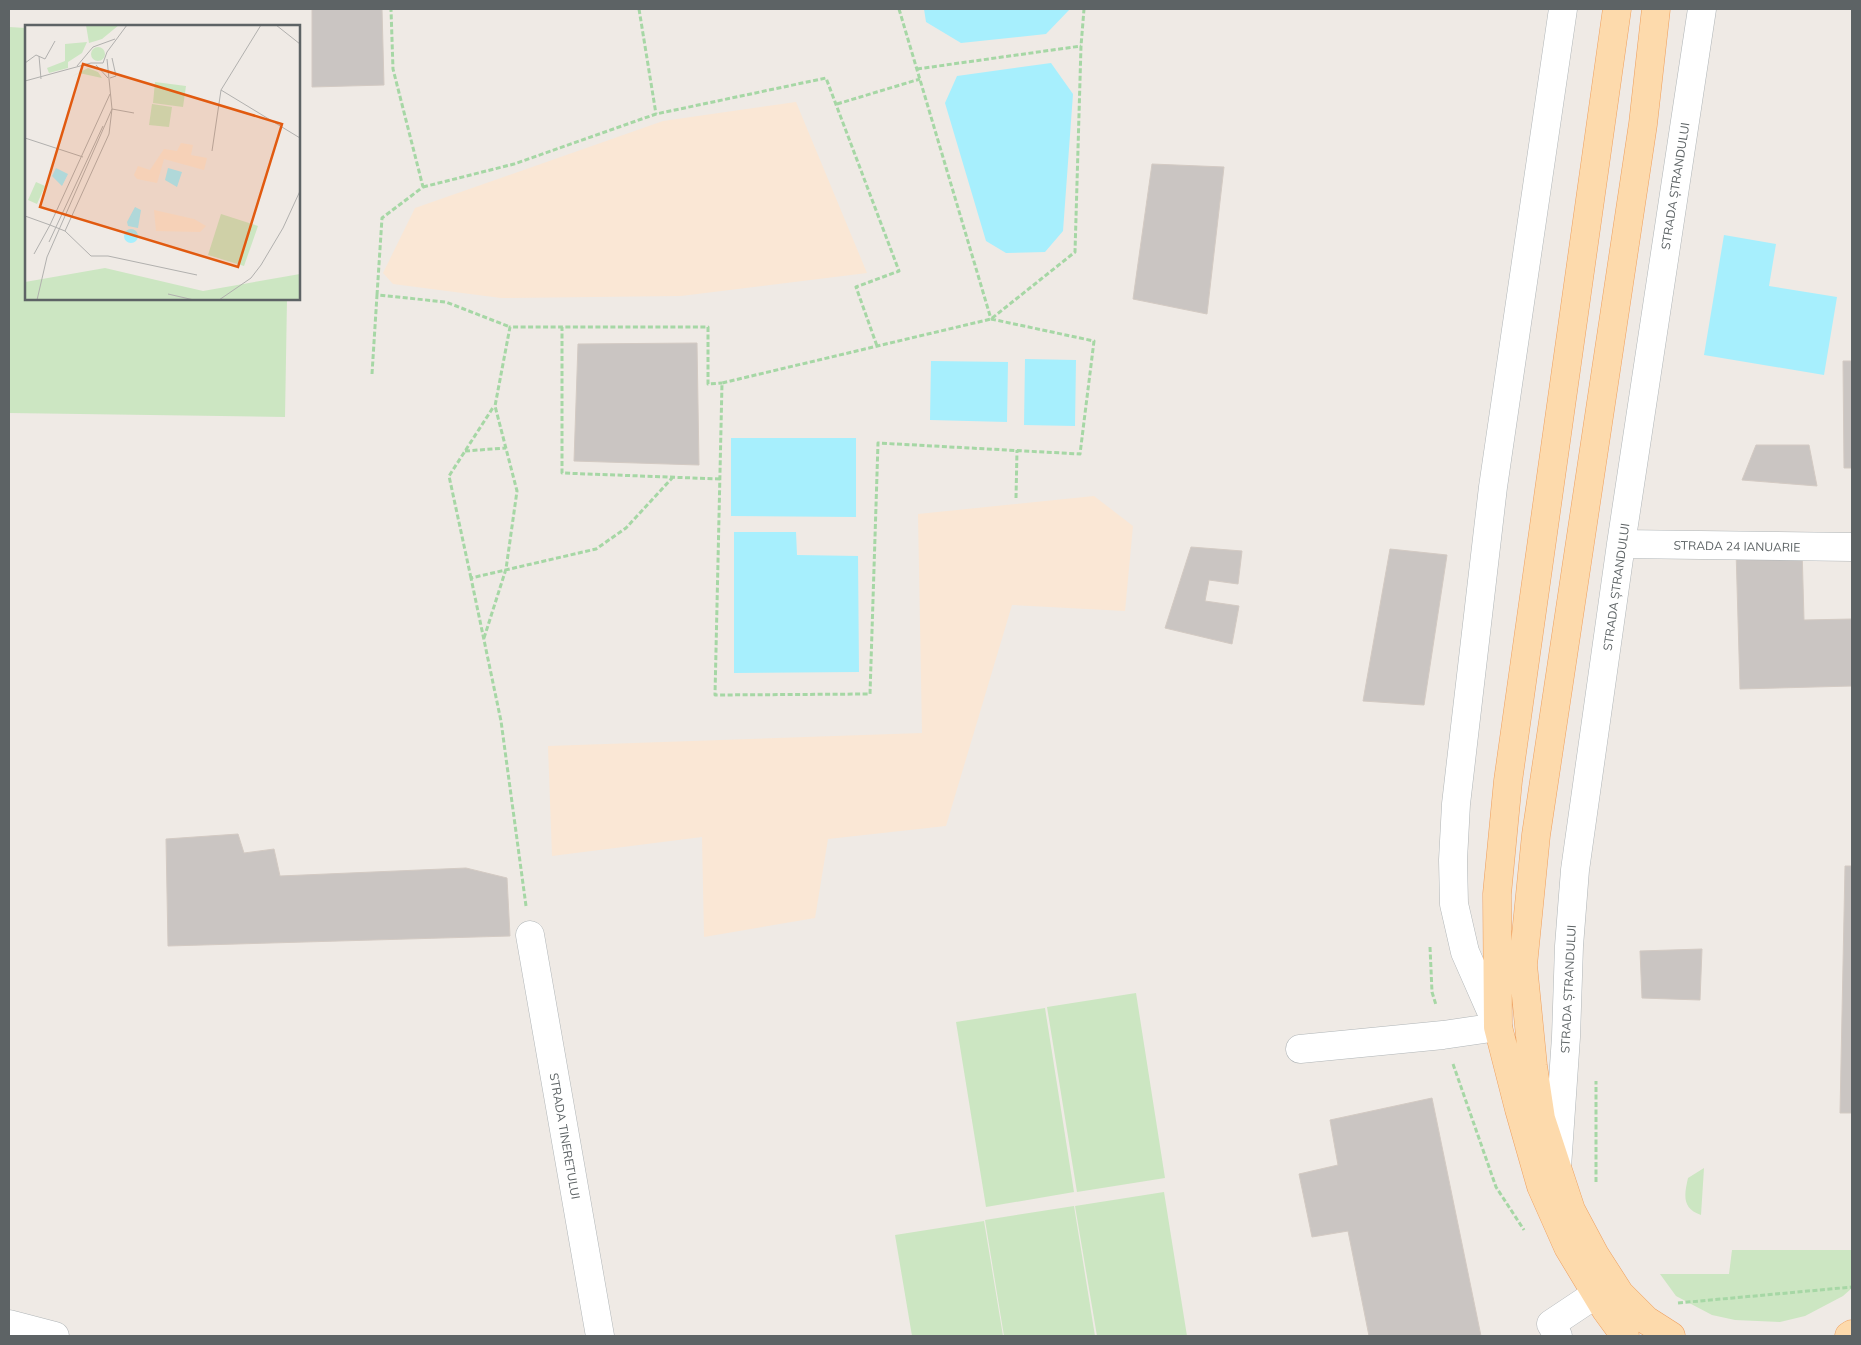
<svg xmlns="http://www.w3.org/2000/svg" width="1861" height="1345" font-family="Mulish,sans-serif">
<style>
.green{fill:#cce6c2}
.sand{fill:#fae7d5}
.water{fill:#a7effd}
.building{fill:#cac5c2;stroke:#d3cac3}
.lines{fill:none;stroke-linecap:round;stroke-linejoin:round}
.minor-casing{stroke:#b0b5b7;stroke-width:29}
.major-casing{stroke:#ee9f5e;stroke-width:29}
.path{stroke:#a6d7a5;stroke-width:3;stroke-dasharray:5 2.5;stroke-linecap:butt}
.minor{stroke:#fff;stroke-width:28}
.major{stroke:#fddaac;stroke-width:28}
.labels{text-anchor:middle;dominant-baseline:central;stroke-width:4;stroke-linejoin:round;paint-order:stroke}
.street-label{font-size:12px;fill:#5d6365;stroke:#fff}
.inset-road{fill:none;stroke:#b1b0ae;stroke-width:1}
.view{fill:#e15a10;fill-opacity:0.15;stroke:#e15a10;stroke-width:2.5}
.inset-edge{fill:none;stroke:#5d6365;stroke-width:2.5}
</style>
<rect width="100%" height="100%" fill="#efeae5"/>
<path class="green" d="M9,27l17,1v271h261l-2,118 -276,-4z
M1136,993l29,185 -88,14 -30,-185z
M1045,1008l29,184 -88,15 -30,-185z
M1704,1168l-3,47c-19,-7 -17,-19 -13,-37z
M1164,1192l23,144h-90l-22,-130z
M1074,1206l21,130h-91l-19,-116z
M984,1221l19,115h-91l-17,-101z
M1732,1250h120v38l-9,8 -38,20 -25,6 -45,-2 -23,-5 -36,-19 -16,-22h69z"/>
<path class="sand" d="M796,102l71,171 -186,23 -180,2 -108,-14 -10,-11 32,-65 248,-87z
M1094,496l39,30 -8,85 -113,-6 -66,221 -118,13 -13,79 -111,19 -2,-100 -150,19 -4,-110 374,-13 -4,-219z"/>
<path class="water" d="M924,9h146l-24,25 -85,9 -35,-21z
M1051,63l22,31 -10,137 -18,21 -39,1 -20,-12 -41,-138 12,-27z
M1724,235l52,9 -7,42 68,11 -13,78 -120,-20z
M1025,359l51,1 -1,66 -51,-1z
M931,361l77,1 -1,60 -77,-2z
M731,438h125v79l-125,-1z
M734,532h62l1,23 61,1 1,116 -125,1z"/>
<path class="building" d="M312,9h70l2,76 -72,2z
M1152,164l72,3 -17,147 -74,-15z
M697,343l2,122 -125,-4 4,-117z
M1843,361h9v107h-8z
M1756,445h53l8,41 -75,-6z
M1191,547l51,4 -4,33 -29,-4 -4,21 34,5 -7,38 -67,-16z
M1802,548l2,72 48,-1v67l-112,3 -4,-139z
M1390,549l57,6 -23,150 -61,-4z
M238,834l6,19 30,-4 6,27 186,-8 41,10 3,58 -342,10 -2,-107z
M1845,866h7v247h-12z
M1702,949l-2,51 -58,-2 -2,-47z
M1432,1098l49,238h-112l-21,-105 -36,6 -13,-63 39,-9 -8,-45z"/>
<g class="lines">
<g class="minor-casing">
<path id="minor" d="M1621,544l231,3
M530,935l70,401
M1300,1049l143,-14 55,-8 -33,-75 -11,-48 -1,-44 3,-56 37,-317 70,-478
M1557,1167l9,-130 3,-91 6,-76 46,-326 81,-535
M9,1324l46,12
M1558,1336l-7,-12 45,-30"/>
</g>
<g class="major-casing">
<path id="major" d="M1617,9l-109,772 -11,113 1,133 21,82 22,77 27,61 38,63 19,26
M1656,9l-13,115 -107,711 -13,130 10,101 8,53 30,91 24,45 25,39 26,26 25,16
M1849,1336l3,-2"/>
</g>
<path class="path" d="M639,9l17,105
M899,9l92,310
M917,69l164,-23
M837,104l83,-25
M423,187l91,-23 142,-50 170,-36 73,193 -43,16 21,59
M377,295l5,-77 41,-31 -30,-118 -2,-60
M991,319l103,22 -14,113 -202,-11 -8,251 -155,1 7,-312 269,-64 84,-67 6,-206 3,-37
M372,374l5,-79 69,7 64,25
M465,451l41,-3
M720,479l-158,-6v-146h146v57l14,-1
M1016,498l1,-48
M471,578l-22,-102 45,-70
M484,638l22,-69 11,-78 -22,-85 15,-79h52
M526,906l-25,-185 -30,-143 125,-29 30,-21 47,-51
M1430,947l2,45 4,13
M1453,1064l43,123 28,43
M1596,1182v-101
M1678,1303l174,-16"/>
<use href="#minor" class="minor"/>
<use href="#major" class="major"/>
</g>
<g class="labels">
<g class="street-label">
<text transform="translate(1675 186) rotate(-81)">STRADA ȘTRANDULUI</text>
<text transform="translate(1737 546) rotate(1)">STRADA 24 IANUARIE</text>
<text transform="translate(1616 587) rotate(-82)">STRADA ȘTRANDULUI</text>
<text transform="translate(1568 989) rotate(-87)">STRADA ȘTRANDULUI</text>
<text transform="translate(565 1136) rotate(80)">STRADA TINERETULUI</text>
</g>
</g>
<g transform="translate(25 25)">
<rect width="275" height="275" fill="#efeae5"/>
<path d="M61,0h33l-17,14 -13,4zM62,17l-5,11 -14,9v6l-19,5 -2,-5 18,-7v-17zM66 29a7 7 0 1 1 14 0a7 7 0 1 1-14 0ZM63,43l10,4 4,6 -23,-5 -10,5zM130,57l31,4 -3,21 -30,-4zM127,79l20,3 -3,20 -20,-2zM11,157l9,4 -8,18 -9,-4zM196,189l37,12 -14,40 -36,-11zM80,243l98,23 97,-17v26h-275v-18z" fill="#cce6c2"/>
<path d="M156,118l12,2 -2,10 16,3 -3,12 -40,-11 -7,24 -20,-4 -3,-4 4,-9 12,4 14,-21 13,2zM129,185l40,9 12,7 -6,6 -44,-1z" fill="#fae7d5"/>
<path d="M31,143l12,6 -6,12 -10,-10zM143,143l14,4 -5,15 -12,-7zM110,182l6,3 -3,18 -10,-2 -1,-4zM99 211a7 7 0 1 1 14 0a7 7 0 1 1-14 0Z" fill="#a7effd"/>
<path class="inset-road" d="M251,0l24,19M14,31l2,23M0,38l11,-8 9,4 10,-18M71,40l12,13M52,41l16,-19 22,-8M85,53l6,-2 -4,-18M0,56l66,-18h12l4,-11 20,-27M196,65l79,48M85,69l-60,131 15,6 44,-97 3,-25 22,4M0,113l58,19M187,126l9,-61 40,-65M0,191l25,9 -16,29M40,206l26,25h17l89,19M24,217l54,-116M143,269l26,6M12,275l10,-43 65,-148 -5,-50M194,275l32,-22 10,-13 22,-37 17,-37"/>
<path class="view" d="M58,39l199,60 -44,143 -198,-60z"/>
<rect width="275" height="275" class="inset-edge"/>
</g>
<rect width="1861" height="1345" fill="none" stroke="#5d6365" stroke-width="20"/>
</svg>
